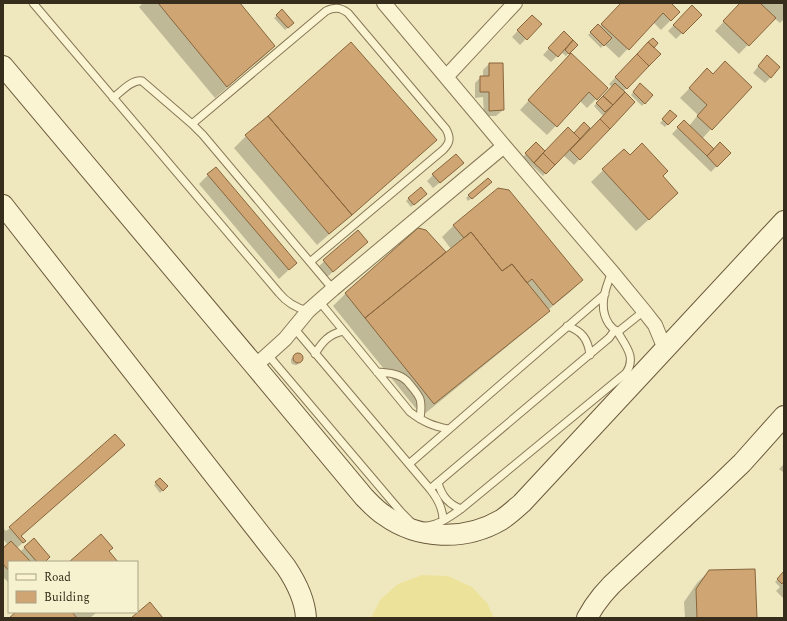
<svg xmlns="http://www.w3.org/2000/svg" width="787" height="621" font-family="Spectral,serif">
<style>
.sand{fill:#ede29a}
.shadow{fill:#0003}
.building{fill:#cfa673;stroke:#88653c}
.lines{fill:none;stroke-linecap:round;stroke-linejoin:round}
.lane-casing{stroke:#887857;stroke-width:9}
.street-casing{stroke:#887857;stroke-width:16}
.secondary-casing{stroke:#6a593a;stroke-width:22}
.lane{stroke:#faf4d2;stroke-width:7}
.street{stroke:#faf4d2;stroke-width:14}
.secondary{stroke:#faf4d2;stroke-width:20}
</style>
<rect width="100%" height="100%" fill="#efe8bf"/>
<path class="sand" d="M422,575l26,1 24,11 15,16 7,15h-123l9,-18 18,-16z"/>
<path class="shadow" d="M143,3h95l36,43 -12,12 -47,40 -76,-91z
M622,3h48l9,9 -18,18 -8,-8 -34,36 -15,-14 -3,4 -13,-13 10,-9 1,1z
M741,3h43v16l-4,4 -6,-5 -35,36 -24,-23z
M692,7l8,8 -24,24 -8,-8z
M282,11l11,12 -8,7 -11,-12z
M532,16l8,8 -20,21 -8,-8z
M564,32l13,13 -11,11 -5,-4 -10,10 -8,-7z
M652,48l7,6 -36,38 11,10 -60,63 -11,-10 -20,21 -20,-19 13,-13 9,9 29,-19 10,-10 6,5 13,-13 -9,-10 18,-19 -3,-3 33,-34z
M761,63l10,14 -6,6 -12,-10z
M489,64l14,46 -7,6h-12l-1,-19 -8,1v-15l6,-6h2v-7z
M562,64l34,35 -9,9 -7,-7 -33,34 -27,-25z
M707,70l4,59 -9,10 12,11 15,3 -18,19 -39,-38 12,-13 5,5 9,-11 -18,-17z
M640,84l12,11 -10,11 -11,-11z
M670,112l5,4 -10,11 -5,-4z
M246,136l189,4 -12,12 -106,93 -83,-97z
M624,150l6,7 32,19 3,29 -29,26 -45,-49z
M457,169l-24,19 -6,-7 6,-6z
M208,175l88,88 -17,16 -80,-95z
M488,179v6l-20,16 -2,-3z
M423,197l-12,10 -5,-6 3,-3z
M454,225l128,55 -12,12 -22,18v1l-12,12 -114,93 -89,-110 12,-12 73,-65 7,2 21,22 5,-4 -9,-12z
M357,231l4,17 -34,29 -9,-10z
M299,353l2,1 1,2v3l-5,6h-2l-3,-1 -1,-2v-3l5,-5z
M124,445l-9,9 -95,82 5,5 -8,7 3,4 5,-5 19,15h-35v21l-6,-6v-28l5,-4 -5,-6v-11l3,3 4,-3z
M784,464v6l-1,2 -4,-3z
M160,479l7,7 -7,7 -6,-8z
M701,515l-11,13 -4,-3z
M709,571l47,47h-71l-1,-16 13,-19z
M783,574l1,1v5l-3,3 1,1 2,-2v17l-8,-8 4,-4 -5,-5z
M17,612h80l-7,6h-80z"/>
<path class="building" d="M158,3h82l35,43 -48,41z
M621,3h50l9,9 -9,9 -8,-8 -34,37 -28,-26z
M740,3h20l16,15 -27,28 -26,-25z
M692,5l10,10 -19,19 -10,-9z
M282,9l12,14 -6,5 -12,-13z
M532,15l10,9 -15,16 -10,-10z
M598,24l14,14 -8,8 -14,-14z
M564,31l9,9 -15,17 -10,-9z
M653,38l5,5 -4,5 -6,-6z
M573,40l5,5 -9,9 -4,-4z
M351,42l86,98 -85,75 -84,-99z
M648,42l13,12 -12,12 -12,-12z
M571,53l37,35 -11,12 -8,-8 -32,35 -29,-27z
M637,54l12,12 -22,23 -12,-12z
M767,55l13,12 -9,11 -13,-12z
M725,61l27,26 -40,43 -15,-14 10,-11 -18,-17 18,-20 6,6z
M489,63h14l1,47 -15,1v-19h-9v-16h9z
M615,83l10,9 -12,13 -10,-9z
M640,83l13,12 -8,9 -12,-12z
M625,92l10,10 -25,27 -10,-10z
M603,96l10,9 -8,7 -9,-9z
M670,110l7,6 -9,9 -6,-6z
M268,116l84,99 -23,19 -84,-99z
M600,119l10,10 -30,31 -10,-10z
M684,120l30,29 -7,7 -30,-29z
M584,122l6,6 -10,11 -6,-6z
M568,127l12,12 -25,26 -12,-12z
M536,142l9,9 -11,12 -9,-10z
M720,142l11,11 -14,14 -10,-11z
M642,143l26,28 -5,5 15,17 -29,27 -47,-51 22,-20 6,6z
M543,153l12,12 -9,9 -12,-11z
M456,154l8,9 -24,20 -8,-9z
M216,167l81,96 -8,7 -82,-96z
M488,178l4,4 -20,17 -4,-4z
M421,187l6,7 -13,11 -6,-7z
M498,188l11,2 74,90 -30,25 -21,-26 -5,4 -15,-19 -10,7 -31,-39 -7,6 -11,-13z
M418,228l8,2 20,22 -81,66 -20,-25z
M358,230l10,12 -35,30 -10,-12z
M471,232l31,39 10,-7 38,47 -116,93 -69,-86z
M293 358a5 5 0 1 1 10 0a5 5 0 1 1-10 0Z
M115,434l10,11 -104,91 5,5 -3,2 -14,-16z
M160,478l8,8 -5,5 -8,-9z
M101,534l12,14 -4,3 9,11h-49z
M34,538l16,19 -5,5h-8l-13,-15z
M11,541l20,21h-22v9l-6,-7v-16z
M755,569l2,49h-60l-1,-29 13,-19z
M783,572l1,1v8l-2,3 -5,-5z
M150,602l13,16h-32z
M16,612h56l5,6h-68z"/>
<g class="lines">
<g class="lane-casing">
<path id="lane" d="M33,3l246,290c8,10 17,15 29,18
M113,98c8,-6 19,-19 29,-17l50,43 11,11 123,146 7,8
M192,124l134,-113c8,-4 14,-4 22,2l98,116c5,9 4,14 -3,21l-133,112
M612,272c-7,17 -14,36 -3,52 3,4 6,7 10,7l25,-20
M319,301l91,111c13,10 23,14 38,17
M567,326c15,5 21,13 23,29
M294,328l136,161c8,10 13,19 13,31
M315,354c7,-12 14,-20 28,-23
M268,355l133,157 10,10
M377,372c10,1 22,1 30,9 13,16 16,16 13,38
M409,464l196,-170
M438,483c4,13 10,21 23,26
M430,489l179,-151 6,-8
M426,526c13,-1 25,-10 35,-17l165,-136c11,-16 -1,-28 -9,-42"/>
</g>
<g class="street-casing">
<path id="street" d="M384,3l120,143 108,126 32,39 11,14 10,24
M446,77l69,-74
M255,366l30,-27 23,-28 25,-22 171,-143"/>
</g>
<g class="secondary-casing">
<path id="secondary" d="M3,66l252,300 109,131c6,6 12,13 20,18 34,25 81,26 117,5 8,-5 14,-11 21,-17l262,-282
M3,205l283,362c10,15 19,32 20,51
M587,618c9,-17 20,-30 35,-43l95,-88 25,-24 42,-47"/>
</g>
<use href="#lane" class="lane"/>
<use href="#street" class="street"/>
<use href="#secondary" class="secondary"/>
</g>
<rect width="787" height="621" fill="none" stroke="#372d1c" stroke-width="8"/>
<rect x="8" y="561" width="130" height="52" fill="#f6f1ce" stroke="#aaa387"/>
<rect x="16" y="574" width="20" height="6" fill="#faf4d2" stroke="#aaa387"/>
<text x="44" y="581" font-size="12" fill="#372d1c">Road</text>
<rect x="16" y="591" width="20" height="12" fill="#cfa673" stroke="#aaa387"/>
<text x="44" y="601" font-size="12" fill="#372d1c">Building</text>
</svg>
